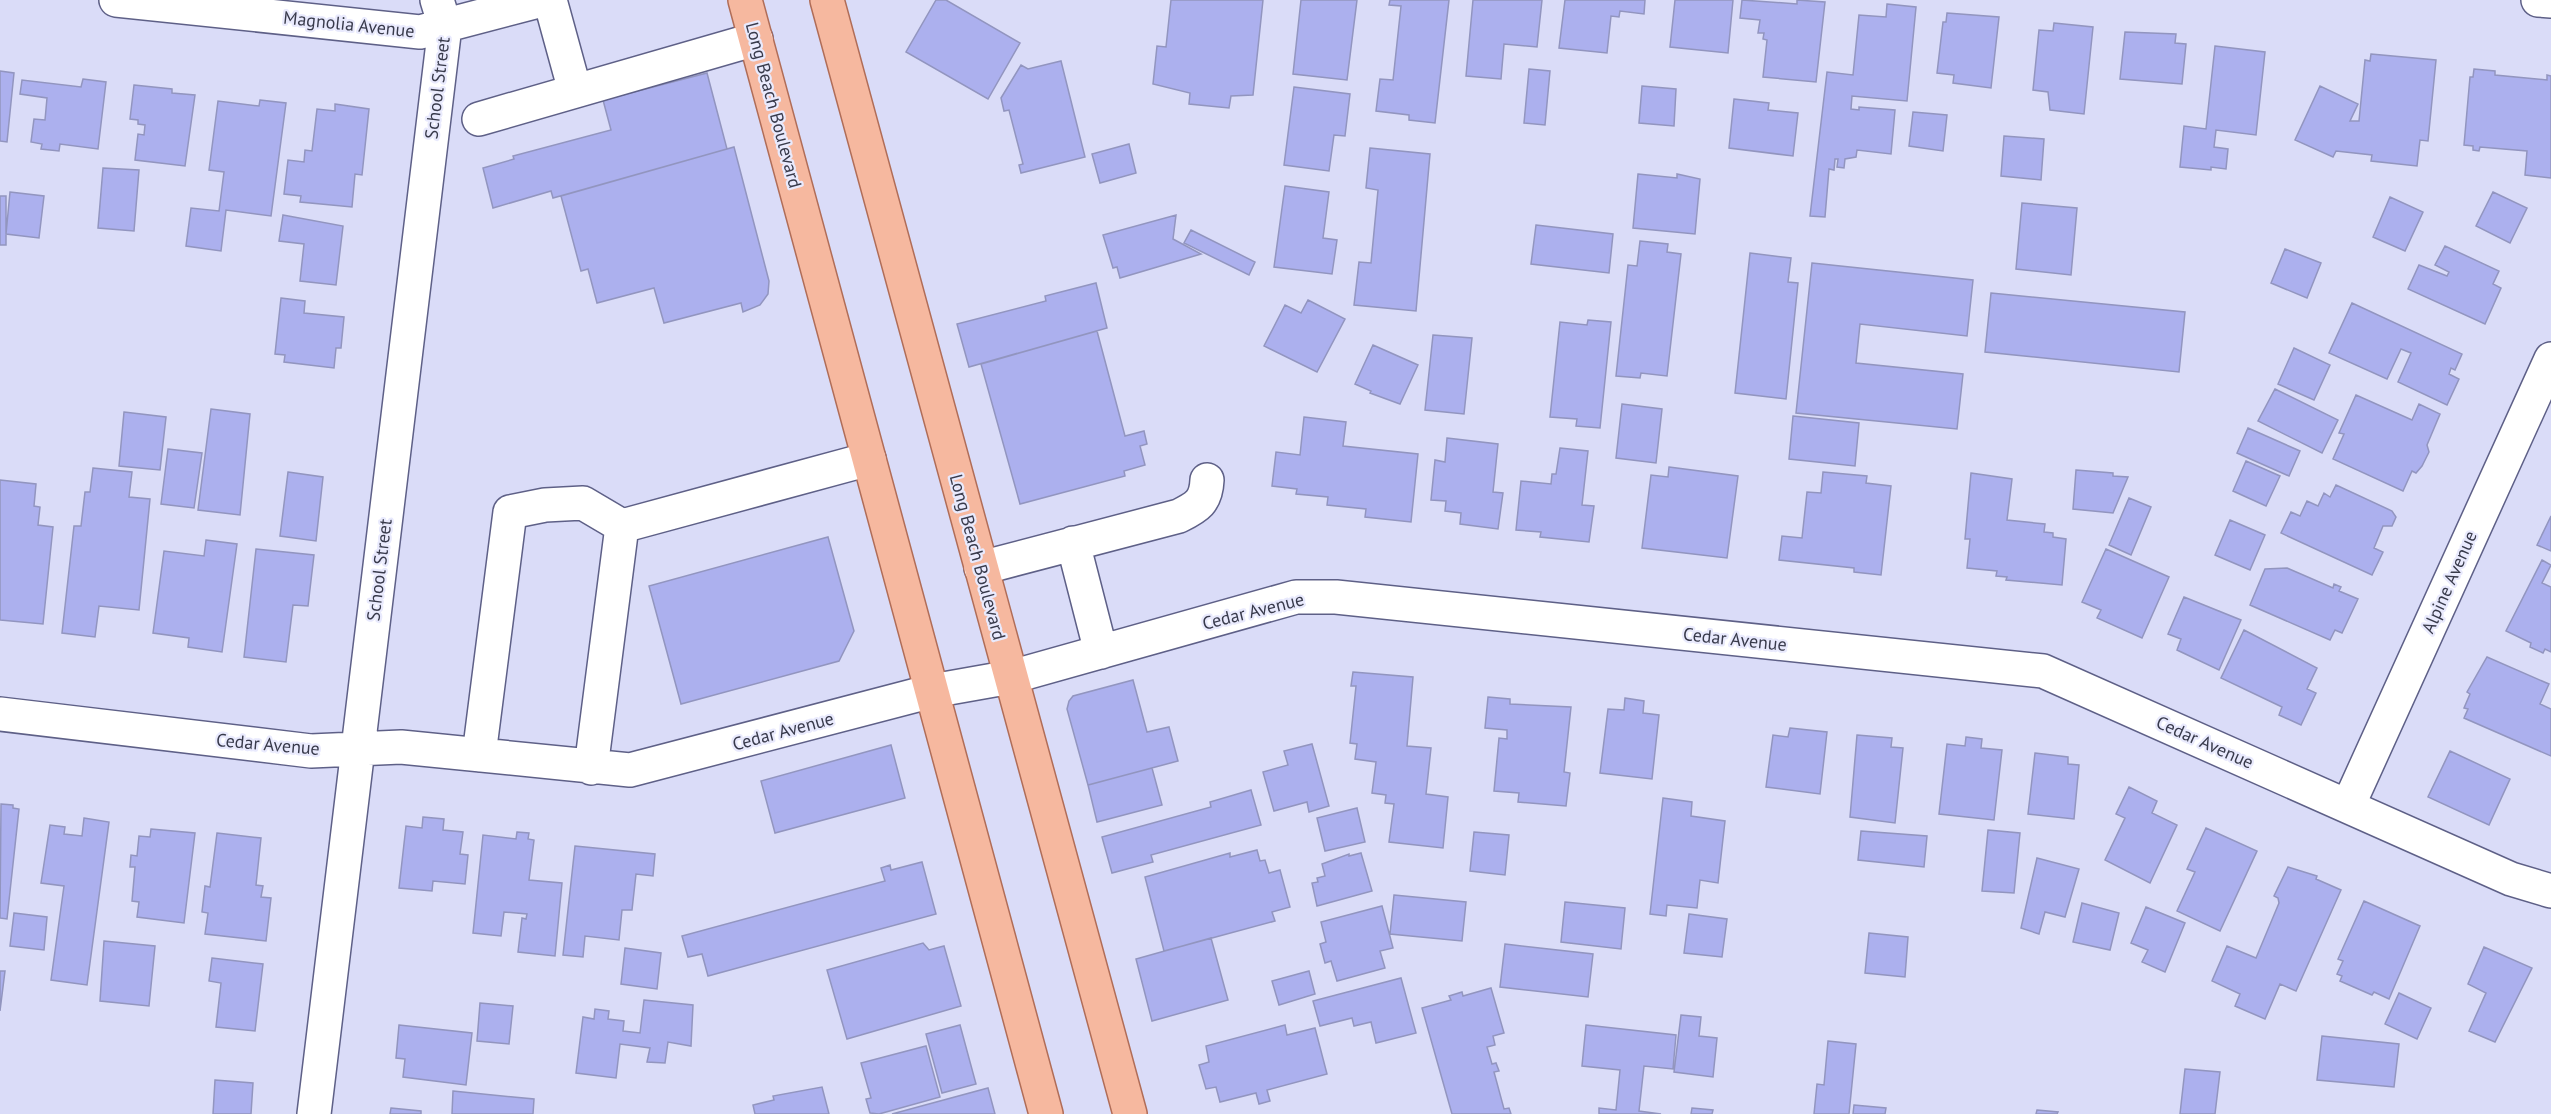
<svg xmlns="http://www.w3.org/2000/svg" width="2551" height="1114" font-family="'PT Sans',sans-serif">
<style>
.building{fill:#acb0ee;stroke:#9295bf;stroke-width:1.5}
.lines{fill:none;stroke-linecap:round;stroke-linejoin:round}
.minor-casing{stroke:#5e6087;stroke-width:36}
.major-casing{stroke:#b06d58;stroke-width:36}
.minor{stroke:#fff;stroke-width:33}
.major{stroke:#f6b89f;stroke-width:33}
.labels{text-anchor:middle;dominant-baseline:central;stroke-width:4.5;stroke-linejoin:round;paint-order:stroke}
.street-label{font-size:18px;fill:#383a4b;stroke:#e9eafd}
</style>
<rect width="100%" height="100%" fill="#dadcf8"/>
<path class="building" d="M936,0h10l74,43 -32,56 -82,-47z
M1171,0h92l-10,95 -22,1 -2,12 -40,-4 1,-11 -37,-9 4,-38 9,1z
M1301,0h56l-10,80 -54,-6z
M1390,0h59l-14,123 -26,-3v-5l-33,-4 4,-32 13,1 8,-74 -12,-1z
M1473,0h69l-5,47 -33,-3 -3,35 -35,-3z
M1565,0h80l-1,14 -24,-3 -1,6 -8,-1 -4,37 -48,-5z
M1675,0h58l-5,53 -58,-6z
M1742,0l55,4v-4l28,2 -9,80 -53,-5 4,-37 -4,-1 1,-6h-6l2,-13 -20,-2z
M1887,4l29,3 -9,94 -55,-5 -1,13 8,1v-3l36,3 -4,44 -34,-4 -1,7 -11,2 -1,9 -7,-1 1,-8h-3l-1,11 -5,-1 -4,48 -15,-1 17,-144 26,3 6,-60 27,2z
M1947,13l52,4 -8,71 -38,-5 1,-8 -17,-2 6,-51h3z
M2054,23l39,4 -9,87 -34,-4 -2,-18 -15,-2 6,-60 14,1z
M2125,32l51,2 -1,9 11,1 -4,40 -62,-5z
M2215,46l50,6 -9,83 -40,-5 -2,17 14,2 -2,20 -15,-2v3l-31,-3 4,-41 22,3z
M2371,54l65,6 -8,81 -8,-1 -3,26 -46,-5 1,-6 -36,-4 -3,6 -38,-17 25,-54 38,18 -8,17h9l6,-61 5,1z
M1061,61l24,96 -64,16 -2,-8 4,-1 -14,-54 -5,1 -3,-13 20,-33 7,4z
M1529,69l21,2 -5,54 -21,-2z
M2474,69l21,2v4l52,5v-5l4,1v102l-26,-3 2,-24 -47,-4 -1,4 -6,-1v-4l-9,-1 6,-68h3z
M0,71l14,2 -7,69 -7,-1z
M707,73l20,76 -174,49 -2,-7 -58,17 -10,-40 31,-9 -1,-3 98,-26 -8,-30z
M83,79l23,3 -8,67 -38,-5 -1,7 -18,-2 1,-5 -11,-2 3,-23 11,1 2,-22 -27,-4 2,-14 59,7z
M134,85l38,4v4l23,2 -10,71 -50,-6 3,-26 6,1 1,-10 -7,-1v-4l-8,-1z
M1642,86l34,3 -2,37 -35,-3z
M1294,87l56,7 -5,42 -11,-1 -5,36 -45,-6z
M1734,99l35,4 -1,7 30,3 -5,43 -64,-8z
M260,100l26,3 -15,113 -45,-6 -5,41 -35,-5 5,-38 28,3 5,-39 -15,-2 9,-69 41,5z
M335,104l34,5 -7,66 -7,-1 -3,33 -52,-5 1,-6 -17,-2 4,-34 16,2 1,-12 7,1 5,-42 18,2z
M1913,112l34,3 -4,36 -34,-5z
M2004,136l40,3 -3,41 -40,-4z
M1129,144l7,29 -36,10 -8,-29z
M734,147l35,134 -1,13 -8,11 -17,7 -2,-9 -77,20 -10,-35 -57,15 -9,-34 -7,2 -20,-75z
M1370,148l60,6 -14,157 -62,-6 5,-43 12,1 7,-73 -12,-2z
M103,168l36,2 -5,61 -36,-3z
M1638,174l39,4v-4l23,5 -5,55 -62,-6z
M1285,186l44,6 -6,46 14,2 -5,34 -58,-7z
M10,192l34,4 -5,42 -33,-4z
M2493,192l34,16 -17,35 -34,-17z
M0,196h6v49h-6z
M2390,197l33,15 -18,39 -32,-14z
M2022,203l55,5 -6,67 -55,-6z
M283,215l60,11 -7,59 -36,-4 4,-37 -25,-3z
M1176,215l-3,24 28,15 -81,24 -3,-11 -4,1 -10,-33z
M1536,225l77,9 -4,39 -78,-9z
M1191,230l64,32 -6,13 -65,-32z
M1640,241l28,3 -1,8 14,2 -14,122 -26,-3 -1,5 -24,-2 12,-111 9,1z
M2445,246l54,25 -6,13 8,4 -16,36 -77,-35 11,-24 28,11 2,-4 -14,-7z
M2285,249l36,14 -14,35 -36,-15z
M1750,253l41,5 -3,24 10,1 -12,116 -51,-6z
M1812,263l161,17 -6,56 -107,-12 -4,39 107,11 -6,55 -161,-16z
M1096,283l11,45 -138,39 -12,-43 89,-23 -1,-5z
M1991,293l194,19 -6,60 -194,-20z
M281,298l24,3 -1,12 40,4 -3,31h-5l-2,20 -50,-6 1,-7 -10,-1z
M1308,300l37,19 -28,53 -53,-26 21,-41 16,8z
M2352,303l110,51 -7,16 -4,-2 -2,6 10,5 -12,26 -49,-23 13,-29 -10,-4 -14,30 -58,-26z
M1588,320l23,2 -11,106 -24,-2 1,-7 -27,-2 10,-95 27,3z
M1097,331l28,105 19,-5 3,13 -7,2 5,19 -21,6 1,5 -105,28 -39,-140z
M1433,335l39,3 -8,76 -39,-4z
M1373,345l45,20 -18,39 -30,-11 1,-2 -16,-7z
M2294,348l36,17 -16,35 -36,-16z
M2275,389l63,31 -16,33 -64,-32z
M2356,395l56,25 7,-16 21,10 -13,31 2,7 -7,14 -6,7 -4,-2 -9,20 -70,-32 11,-25 -5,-1z
M1622,404l40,5 -6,54 -40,-5z
M211,409l39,5 -10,101 -42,-5z
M124,412l42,5 -6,53 -41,-4z
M1793,416l66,7 -4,43 -66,-7z
M1304,417l42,5 -3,24 75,8 -7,68 -46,-5 1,-8 -39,-4 1,-8 -32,-3 1,-5 -25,-3 4,-34 24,3z
M2248,428l52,23 -11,25 -52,-23z
M1447,438l51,6 -5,48 10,1 -5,36 -38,-5 1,-11 -16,-2 1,-10 -15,-1 4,-40 10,2z
M1560,448l28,3 -6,54 12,1 -5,36 -49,-5 1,-5 -25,-2 5,-49 30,3 1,-10h4z
M168,449l34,4 -8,55 -33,-4z
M2246,461l34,15 -14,30 -33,-15z
M1669,467l69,9 -11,82 -85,-10 9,-73 17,2z
M93,468l39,4 -3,25 21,2 -11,111 -40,-4 -4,31 -33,-4 12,-107h7l4,-34h5z
M2076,470l37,3v3l15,1 -15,36 -40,-4z
M288,472l35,5 -7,64 -36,-5z
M1823,472l44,4 -1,7 25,3 -10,89 -27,-3v-4l-75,-8 3,-24 20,2 5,-46 14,1z
M1971,473l41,6 -5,41 38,4 -1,8 9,1v4l13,2 -4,46 -56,-5 1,-3 -11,-1 1,-5 -30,-3 3,-29h-5z
M0,480l36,4 -2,22 6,1 -2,18 15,2 -10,97 -43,-4z
M2336,485l56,26 4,6 -4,9h-9l-9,22 9,4 -11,23 -91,-42 10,-21 9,4 7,-15 11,5 6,-13 6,4z
M2129,498l22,9 -20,48 -22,-10z
M2551,516v35l-14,-6z
M2230,520l35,15 -15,35 -35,-15z
M828,537l26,94 -15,30 -158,43 -32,-118z
M206,540l31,4 -15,108 -34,-5 1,-9 -36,-5 11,-82 40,5z
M256,549l58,6 -6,51 -15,-1 -7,57 -42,-5z
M2106,549l63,28 -27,61 -45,-20 4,-8 -19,-8z
M2542,560l9,5 -9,18 9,4v65l-6,-3 -2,4 -13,-6 1,-4 -25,-12z
M2287,568l46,20 1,-4 7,3 -2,4 19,8 -16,34 -7,-3 -5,10 -80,-35 15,-36z
M2184,597l57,23 -22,50 -42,-20 4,-11 -13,-5z
M2244,630l73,38 -10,21 9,4 -15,32 -22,-10 3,-8 -61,-29z
M2487,657l62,27 -9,20 11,5v47l-87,-38 4,-9 -4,-1 6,-14 -3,-2z
M1353,672l60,5 -6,69 24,2 -5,46 22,3 -5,51 -54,-6 5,-38 -9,-1 1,-8 -14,-2 4,-31 -21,-3 2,-15 -7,-1 6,-57h-5z
M1133,680l14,52 22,-5 9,34 -90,24 -21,-76 2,-8 4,-5z
M1488,697l22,2v5l61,3 -7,65 6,1 -4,33 -48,-4 1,-9 -25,-2 5,-53 8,1v-9l-22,-2z
M1625,698l19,3 -1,12 16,2 -7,64 -52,-6 8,-64 16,1z
M1790,728l37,4 -7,62 -54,-7 7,-52 15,2z
M1857,735l35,3 -1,9 12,1 -8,75 -45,-6z
M1966,737l16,2 -1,9 21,2 -8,70 -55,-6 8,-70 18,2z
M1312,744l17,62 -20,6 -2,-10 -33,9 -11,-39 25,-7 -4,-14z
M891,745l14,53 -130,35 -14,-52z
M2450,751l60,28 -21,46 -61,-28z
M2035,753l33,4v7l11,1 -5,54 -46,-5z
M1152,768l10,37 -65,17 -9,-37z
M2129,787l28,14 -5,12 25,12 -27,58 -45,-23 20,-42 -9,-4z
M1251,790l10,35 -110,30 2,7 -41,11 -10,-36 109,-30 -1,-5z
M1663,798l29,4 -1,14 34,5 -7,62 -18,-3 -3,28 -30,-3 -1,11 -16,-2z
M1,804l12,1v3l6,1 -12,110 -7,-1z
M1357,808l8,34 -40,9 -8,-33z
M423,817l21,2 -1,11 20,2 -3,22 8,1 -3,29 -32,-3 -1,10 -33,-3 7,-62 16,2z
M84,818l25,4 -22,163 -36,-5 13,-94 -23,-3 9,-58 15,2 -1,7 18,2z
M2206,828l51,23 -37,80 -43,-20 18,-39 -8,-3z
M151,829l44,4 -11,90 -47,-6 2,-15 -7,-1 3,-34h-5l1,-12 6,1 2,-20 11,1z
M1988,830l32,3 -6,60 -32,-2z
M1861,831l66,5 -3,31 -66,-7z
M517,832l12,1 -1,6 6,1 -5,40 33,3 -7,73 -37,-4 4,-34 4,1 1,-5 -23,-2 -3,24 -28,-3 10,-98 33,4z
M1474,832l35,3 -4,40 -35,-4z
M217,833l44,5 -5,47 7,1 -2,11 10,1 -5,43 -61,-7 3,-21 -6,-1 3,-26 5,1z
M575,846l80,8 -2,22 -17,-2 -4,36h-10l-3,30 -34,-4 -2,21 -20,-2z
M1257,850l3,11 5,-1 4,13 11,-3 10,37 -18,5 3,9 -111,30 -19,-74 85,-24v4z
M1361,853l11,38 -55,15 -5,-23 6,-1 -1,-4 8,-2 -3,-12 27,-10v2z
M2037,858l42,11 -14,48 -20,-5 -6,22 -18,-6z
M922,862l14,52 -228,62 -6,-22 -14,3 -6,-21 203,-55 -4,-13 9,-3 1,5z
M2288,867l29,9 -1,3 25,11 -45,101 -16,-7 -15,35 -30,-13 5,-12 -28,-13 15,-35 29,12 23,-55 -1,-5 -4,-2z
M1394,895l72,7 -4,39 -72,-7z
M2364,901l56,25 -31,73 -15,-7 -2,3 -32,-14 2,-5 -5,-2 6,-13 -5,-2z
M1565,902l60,6 -4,41 -60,-7z
M2082,903l37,10 -9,37 -37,-8z
M1382,906l11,42 -13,3 5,17 -48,13 -6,-20 -6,2 -5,-19 6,-2 -5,-20z
M2146,907l39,16 -20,49 -23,-10 6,-12 -17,-7z
M14,913l33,4 -3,33 -34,-4z
M1689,914l38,5 -5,38 -38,-4z
M1869,933l39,4 -3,40 -40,-4z
M1211,938l17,62 -76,21 -16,-62z
M104,941l51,5 -6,60 -49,-5z
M923,943l6,7 15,-4 17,60 -114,33 -20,-69z
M1505,944l88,10 -5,43 -88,-10z
M2484,947l48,21 -37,74 -26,-11 17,-38 -18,-9z
M625,948l36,5 -4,36 -36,-5z
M212,958l51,6 -8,67 -39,-4 5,-44 -12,-2z
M0,971h5l-5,40z
M1309,971l6,23 -36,11 -7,-24z
M1401,978l15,55 -40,10 -5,-21 -17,4 -2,-8 -32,8 -7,-25z
M1491,988l13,45 -11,3 2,9 -8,2 5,17 4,-1 3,8 -5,1 10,37 5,-1 2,6h-59l-30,-106 29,-8 -2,-4 13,-4 1,4z
M2399,993l32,15 -14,31 -32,-15z
M644,1000l49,5 -2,41 -23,-4 -3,21 -18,-1 3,-14 -30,-4 -4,34 -40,-5 7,-56 11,2 1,-10 14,2 -1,8 16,2 -1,10 17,2z
M480,1003l33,3 -4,38 -32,-3z
M1681,1015l20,2 -2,19 18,2 -4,39 -39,-5z
M399,1025l73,8 -6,52 -63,-8 2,-18 -9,-1z
M960,1025l16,59 -34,9 -16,-59z
M1285,1025l2,10 28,-7 12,46 -60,16 3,11 -11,3 -3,-11 -36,9 -4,-15 -10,2 -7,-24 10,-3 -3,-16z
M1586,1025l90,10 -3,34 -29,-3 -5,45 22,3h-62v-6l17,2 4,-40 -38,-4z
M2322,1036l77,8 -5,43 -77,-7z
M1828,1041l28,3 -7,70h-35l3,-30 7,1z
M926,1046l14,51 -61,17 -9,-1 -4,-14 5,-1 -10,-35z
M2185,1069l35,3 -5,42h-35z
M215,1080l38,3 -2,31h-38z
M822,1087l7,27h-74l-2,-9 21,-5 -1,-4z
M988,1088l7,26h-103z
M453,1091l81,8 -1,15h-81z
M1854,1105l32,3 -1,6h-32z
M391,1108l30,3v3h-31z
M1692,1108l21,2 -1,4h-21z
M2037,1110l21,2 -1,2h-21z"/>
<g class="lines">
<g class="minor-casing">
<path id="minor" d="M116,0l304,32 122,-32
M550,0l25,91
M2538,0l13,1
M479,119l277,-80
M1073,543l28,109
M981,568l198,-52c18,-9 27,-14 28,-36
M0,714l311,37 90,-4 229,23 302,-79 79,-14 285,-80h40l707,74 468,208 40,12
M479,755l31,-243 35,-7 38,-2 39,23
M591,768l31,-242 247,-67
M2348,806l203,-447
M314,1114l131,-1088 -8,-26"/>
</g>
<g class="major-casing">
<path id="major" d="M745,0l301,1114
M827,0l303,1114"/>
</g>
<use href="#minor" class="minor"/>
<use href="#major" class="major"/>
</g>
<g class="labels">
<g class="street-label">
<text transform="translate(349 24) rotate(6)">Magnolia Avenue</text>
<text transform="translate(437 88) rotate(-83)">School Street</text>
<text transform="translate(774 105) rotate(75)">Long Beach Boulevard</text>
<text transform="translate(978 557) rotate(75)">Long Beach Boulevard</text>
<text transform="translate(379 570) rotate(-83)">School Street</text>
<text transform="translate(2449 582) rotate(-66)">Alpine Avenue</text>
<text transform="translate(1253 611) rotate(-14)">Cedar Avenue</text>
<text transform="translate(1735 639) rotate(6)">Cedar Avenue</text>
<text transform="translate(783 731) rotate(-15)">Cedar Avenue</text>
<text transform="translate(2205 742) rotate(24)">Cedar Avenue</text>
<text transform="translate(268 744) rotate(5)">Cedar Avenue</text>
</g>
</g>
</svg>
